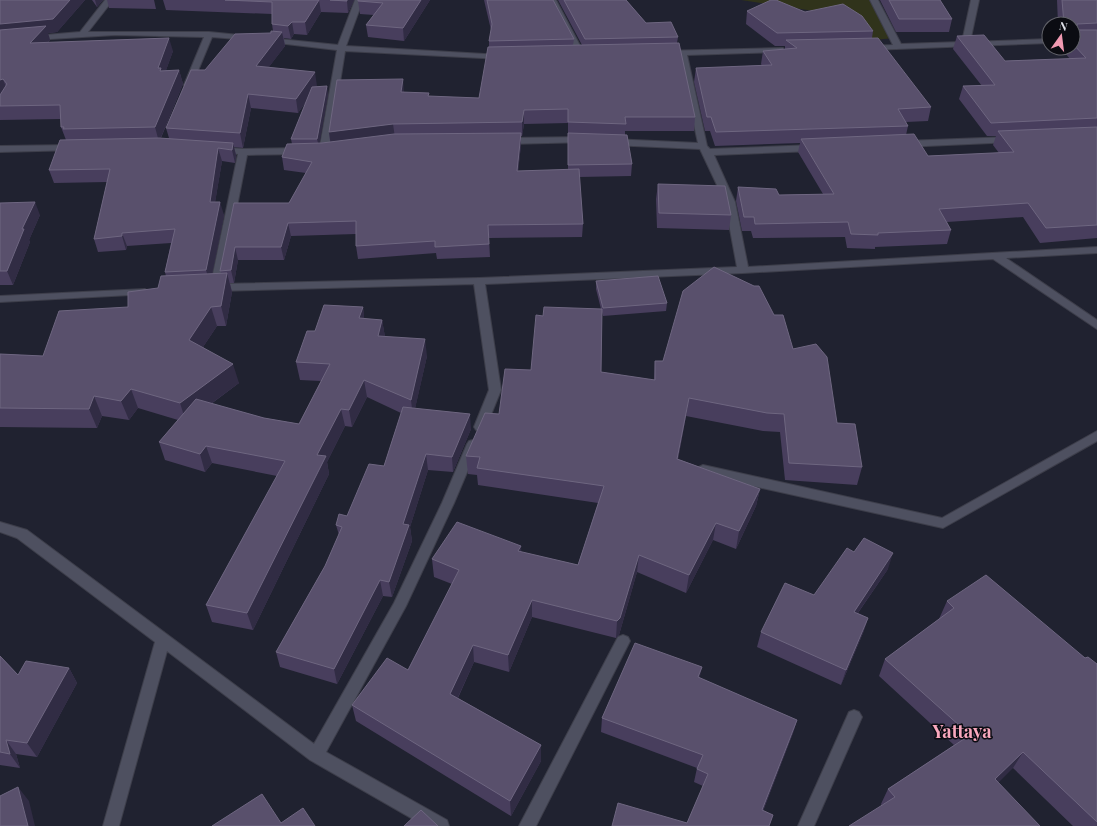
<svg xmlns="http://www.w3.org/2000/svg" width="1097" height="826" font-family="'Playfair Display',serif">
<style>
.green{fill:#30331b}
.lines{fill:none;stroke-linecap:round;stroke-linejoin:round}
.lane-casing{stroke:#3d3e4a;stroke-width:2}
.street-casing{stroke:#3d3e4a;stroke-width:2}
.lane{fill:#4e5060;fill-rule:evenodd}
.street{fill:#4e5060;fill-rule:evenodd}
.wall{fill:#483e5d;fill-rule:evenodd}
.shaded-wall{fill:#312c44}
.building{fill:#59506c;stroke:#6e6680}
.labels{text-anchor:middle;dominant-baseline:central;stroke-width:3;stroke-linejoin:round;paint-order:stroke}
.near-district-label{font-size:18px;font-weight:bold;fill:#faa8be;stroke:#0b0c12}
</style>
<rect width="100%" height="100%" fill="#202230"/>
<path class="green" d="M741,0h133l20,38 -20,2 -33,-25z"/>
<g class="lines">
<g class="lane-casing">
<path id="lane" d="M548,0h8l29,55 -1,2 -7,-2z
M623,635l5,2 2,4 -94,185h-17l99,-189z
M854,710l5,2 3,5 -48,109h-16l51,-114z"/>
</g>
<g class="street-casing">
<path id="street" d="M105,0h8l-25,32h121l40,4 4,2 -4,2 -37,-3 -20,48 -4,3 -4,-3 20,-48 -89,-2 -81,5 -4,-2 4,-2 46,-4z
M355,0h8l-17,46 156,9 4,2 -4,2 -157,-8 -16,100 -2,2h-6l-2,-2 18,-101 -68,-8 -4,-2 4,-2 69,7z
M870,0h8l23,44 61,-2 9,-42h8l-9,42 79,-3v4l-179,7h-3v-4l26,-1z
M780,48h3v4l-96,3 20,91 3,3 104,-4 5,3 -5,3 -100,4 21,47 13,65 349,-20v6l-91,5 91,62v9l-104,-70 -250,14 -258,11 16,106 -15,37 -2,3h-8l-2,-3 15,-37 -15,-106 -258,7 -6,-3 28,-134 -22,-2 -2,-2 5,-3 24,2 58,-1 5,3 -5,3 -54,1 -25,129 257,-6 258,-11 -12,-65 -25,-53 -88,-4 -5,-3 5,-3 86,4 -19,-88h-18v-4z
M584,137l4,3 -1,2 -81,2 -4,-3 4,-3z
M1010,137l4,3 -1,2 -109,5 -5,-3 5,-3z
M73,145l5,3 -2,2 -76,2v-6z
M145,289l5,3 -1,2 -149,8v-6z
M1097,431v10l-154,87 -240,-53 -4,-2 -2,-3 2,-3 4,-2 239,53z
M473,440l4,1 2,3 -25,59 -48,103 -80,146 121,68 2,6h-24l-115,-66 -143,-109 -48,175h-16l52,-184 -138,-104 -17,-6v-10l27,8 287,214 80,-141 48,-100 25,-59 2,-3z"/>
</g>
<use href="#lane" class="lane"/>
<use href="#street" class="street"/>
</g>
<path class="wall" d="M0,0h85l-28,32 -9,1 2,7 -2,3 125,8 -7,19h13l4,14 -22,54h8l-3,-10 39,-58 68,-39 -1,-7v-10l-106,-4 -3,-10h191l-6,13 -27,-1 -14,23 -13,-1 -3,5 -7,-1 1,8 -17,22 49,19 11,7 -9,49 11,-1 -1,-10 75,-40 25,5 50,1 10,-51v-6l2,-11 -7,-30h69l21,39 -1,6h9l-24,-45h68l20,23 32,14 -1,6 18,74 -1,14h-69v4l7,29 -1,12 -52,1 4,47 -1,13 -93,1 1,19 -53,2 -1,-6 -78,6 -2,-13v-12l-65,2 -7,24h-46l-4,23h-4l2,9 -6,34h-9l-14,21 36,36 -28,21 53,14 35,6 22,-43 -21,-1 -4,-18 19,-31 48,-24 1,12 18,1 3,17 42,19 -12,52 56,21 -18,43 -25,-2 -18,57 2,14 -20,56 -9,-1 -46,88 -57,-17 -4,-15 49,-86 14,-31 -3,-10 11,-9 37,-50 17,-53 -34,-16 -15,30 -7,-1 -18,36 2,12 -76,156 -41,-8 -6,-17 71,-129 -65,-13 -7,9 -40,-12 -6,-18 19,-22 -40,-12 -9,12 -27,-4 -5,12 -97,-1v-73l43,2 85,-49 30,-19 8,-12 -1,-4 6,-29 -44,3 -1,4 -28,2 -4,-13 13,-57 -53,1 -5,-13 17,-30 -5,-13v-8l-61,1zM306,102l-15,37 1,5 -10,13 2,13 22,3 -17,30h-55l-14,68 1,2 -9,1 12,-59 -9,-13 7,-41 13,2 1,-8 -2,-8 9,1 8,-40 47,5zM568,123v47l-50,1 3,-26v-9h1l2,-12z
M92,0h11l-6,7z
M107,0h47l2,9 -47,-1z
M358,0h72l-26,41 -36,-4 -2,-12 8,-10 -14,-1 -2,-13z
M880,0h60l12,19 -3,13h-53z
M1057,0h40v238l-57,5 -17,-26 -76,5 4,8 -4,14 -72,3v2l-28,-1 -2,-11 -92,1 -2,-7h-9l-6,-30 2,-14 41,8 44,-1 -25,-42 2,-9 -85,3 -5,-15h-5l-11,-49 2,-14 66,-2 -1,-2 2,-13 22,-2v-3h-10l-29,-22 1,-13 58,1 68,19 -1,7 59,69 -3,14 -22,1 2,4 -2,9 22,21 71,-3 -6,-8 3,-9h-9l-28,-37 4,-13h19l-29,-37 4,-13 48,25 65,-2 -9,-11h12v-24h-15z
M658,184l73,31 -2,15 -72,-2 -1,-29z
M0,203l40,12 -11,25 1,2 -17,43h-13z
M596,281l71,22 -1,8 -63,5 -1,-4 -1,60 53,8 1,-19h8l111,-46 19,34 69,118 -5,18 -72,-5 -5,-48 -17,-1 -77,-15 -8,43 82,30 -4,17 -20,43 -23,-9 -27,53 -49,-21 -18,63 -3,3 -84,-21 -23,55 -35,-10 -16,36 83,47v16l-30,55 -155,-95 -4,-16 56,-35 44,-86 -18,-7 -2,-18 89,-7 57,13 20,-62 -120,-18 -1,-10 -9,-1 -2,-18 33,-42 32,-44 12,-54 58,-7 -5,-20z
M888,569l-30,44 10,5 -5,15 -22,52 -84,-38 4,-15 53,-37z
M947,601l138,57 12,6v162h-24l-60,-58 -132,37v-1l7,-15 66,-44 -75,-69 6,-17 54,-40z
M0,656l18,19 51,-7 8,15 -40,74 -21,-3 4,14 -20,-3z
M700,678l97,42 -4,13 -30,78 10,4 -4,11h-157l75,-3 16,-37 -9,-4 3,-14 -96,-36 1,-14z"/>
<path class="shaded-wall" d="M70,0h15l-28,32 -9,1 2,7 -15,17 -35,-19v-14z
M95,0h8l-6,7z
M319,0l2,12 -14,23 -2,-13z
M347,0h7l-6,13 -1,-12z
M421,0h9l-26,41 -1,-13z
M292,22l2,12 -3,5 -3,-13z
M282,32l3,14 -26,34 -3,-14z
M169,38l4,13 -9,25 -6,-8z
M179,70l4,14 -24,58 -4,-15z
M315,72l2,14 -19,27 -2,-14z
M3,79l5,14 -8,6v-19z
M403,79l1,13h-3z
M327,86l1,8 -9,53 -2,-8z
M248,94l3,14 -8,40 -3,-15z
M524,110v14l-2,12v-14z
M393,124l2,14 -64,8 -2,-14z
M521,133v12l-4,38v-12z
M233,143l3,12 -1,8 -3,-13z
M218,148l4,13 -9,54 -3,-13z
M35,202l5,13 -11,25 1,2 -17,43 -6,-14 15,-42z
M220,202l4,13 -14,69 -4,-14z
M288,223l3,13 -7,24 -3,-13z
M122,233l5,13 -1,4 -4,-14z
M235,247l3,13 -4,23 -3,-13z
M227,273l5,19 -6,34 -5,-20z
M211,307l6,19 -22,33 -6,-19z
M363,307l2,18 -6,-7z
M382,320l3,17 -7,-1z
M425,339l2,17 -14,62 -2,-18z
M233,364l6,19 -53,39 -6,-19z
M364,380l3,17 -15,30 -3,-17z
M131,389l7,19 -9,12 -8,-19z
M94,396l8,20 -5,12 -8,-19z
M689,398l-3,18 -11,60 2,-17z
M341,409l4,17 -18,36 2,12 -76,156 -6,-17 70,-158z
M470,414l1,15 -18,43 -1,-15z
M206,446l6,17 -7,9 -5,-18z
M426,454l2,16 -18,57 2,14 -20,56 -3,-15 14,-58z
M760,489l-4,17 -20,43 3,-18z
M716,523l-3,17 -27,53 3,-18z
M521,546l1,17 -4,-12z
M893,553l-5,16 -40,58 6,-15z
M639,555l-2,17 -18,63 -3,3 1,-17z
M380,580l3,16 -46,88 -3,-15z
M532,600v17l-23,55 -1,-17z
M868,618l-5,15 -22,52 5,-15z
M473,645l1,17 -22,48 -2,-16z
M702,667l-3,14 -1,-4z
M69,668l8,15 -40,74 -10,-14z
M797,720l-4,13 -35,90 4,-13z
M6,740l10,14 4,14 -10,-14z
M541,745v16l-30,55 -1,-15z
M1023,752l-10,16 -27,27 9,-16z
M18,787l11,14 6,25h-7z"/>
<path class="building" d="M0,0h70l-17,19 -53,5z
M225,0h94l-14,22h-13l-4,4 -16,-2v-22z
M330,0h17v1z
M358,0h63l-18,28 -37,-3 17,-22 -25,-2z
M487,0h66l21,39 -85,2 3,-17z
M564,0h62l20,23 25,-1 7,15 -93,2z
M771,0h5l29,12 38,-8 19,12 11,15 -96,2 -30,-22z
M889,0h51l12,19h-53z
M1062,0h35v23l-20,1v6h20v88l-106,5 -28,-37 32,-1 -38,-49 27,-1 21,26 81,-3 -13,-14v-20h-9z
M46,26l-16,17 139,-5 -11,30h3l-1,3 19,-1 -24,57 -92,2 1,-2h-3l-1,-22 -60,1v-11l7,-11 -4,-5 -3,1v-50z
M271,31l11,1 -26,34 59,6 -19,27 -48,-5 -8,39 -74,-5 25,-58h14l30,-36 36,-1z
M878,38l53,69 -33,2 10,17 -192,6 -5,-15h-4l-11,-49 76,-3 -9,-14 34,-3 -11,-8z
M679,43l16,74h-70l1,7 -58,-2v-13l-44,1 -2,12 -129,2 -64,8 8,-52 66,-1 -2,13 28,1 -1,3 51,2 9,-51z
M327,86l-10,53h-26l21,-52z
M1097,127v98l-51,3 -18,-25 -89,6 12,21 -73,3v2l-27,-1 -3,-12 -93,2 -1,-7h-10l-6,-30 38,2 3,6 55,-1 -33,-55 113,-5 14,22 86,-4 -16,-21z
M521,133l-4,38 62,-2 4,55 -95,1 1,19 -54,3v-6l-79,5v-25l-68,2 -7,24h-46l-4,23 -11,1 14,-68h55l23,-41 -30,-5 5,-13 35,-1 72,-9z
M568,133l59,2 5,29 -64,1z
M159,138l74,5 -1,7 -14,-2 -8,54h10l-14,68 -41,2 10,-43 -53,4v3l-28,3 16,-70 -61,1 11,-30z
M658,184l67,2 6,29 -72,-2z
M35,202l-13,27h2l-17,42h-7v-68z
M714,267l40,19h5l15,29h9l10,34 23,-5 11,13 10,66 18,1 7,43 -73,-4 -5,-49 -17,-1 -78,-15 -12,61 83,30 -21,42 -23,-8 -27,52 -50,-20 -19,63 -3,3 -85,-21 -24,55 -35,-10 -23,49 91,51 -31,56 -158,-96 35,-47 21,12 51,-100 -27,-11 25,-37 64,24 -3,5 60,14 26,-79 -127,-18 3,-11 -14,-1 19,-43 14,1 6,-45 26,1 5,-55 7,1 1,-9 58,2 -1,63 54,8v-19h8l20,-70z
M227,273l-6,33 -10,1 -22,33 44,24 -53,39 -49,-14 -10,12 -27,-5 -5,13 -89,-1v-54l43,2 16,-45 69,-4v-15l30,-4 3,-12z
M658,276l9,27 -64,5 -7,-27z
M324,305l39,2 -4,11 23,2 -4,16 47,3 -14,61 -47,-20 -15,30 -8,-1 -24,46 9,1 -79,157 -41,-8 79,-144 -79,-15 -6,8 -41,-12 37,-43 68,19 35,6 31,-60 -34,-2 11,-31h8z
M403,407l67,7 -18,43 -26,-3 -23,70 6,1 -20,57 -9,-2 -46,89 -58,-17 49,-86 17,-39 -6,-2 3,-11 8,2 22,-52 15,2z
M864,538l29,15 -39,59 14,6 -22,52 -85,-38 24,-49 29,12 33,-47 7,4z
M986,575l99,83 3,-1 9,7v158l-74,-70 -28,27 45,47h-191l46,-29 -7,-8 82,-54 -85,-76 69,-51 -7,-7z
M635,643l67,24 -4,10 99,43 -35,90 11,5 -4,11h-157l6,-23 69,20 21,-49 -11,-5 6,-14 -101,-37z
M0,656l18,19 8,-14 43,7 -42,75 -21,-3 4,14 -10,-2z
M18,787l10,39h-28v-30z
M262,794l19,29 22,-15 12,18h-103z
M421,810l17,16h-34z"/>
<g class="labels">
<g class="near-district-label">
<text x="962" y="731">Yattaya</text>
</g>
</g>
<g transform="translate(1061 36) rotate(14)"><circle r="19" fill="#0b0c12" stroke="#606168"/>
<path d="M0-3L7 15L0 10L-7 15Z" fill="#f19ab2"/>
<text y="-6" font-size="11" font-weight="bold" text-anchor="middle" fill="#dfe1ea">N</text>
</g>
</svg>
